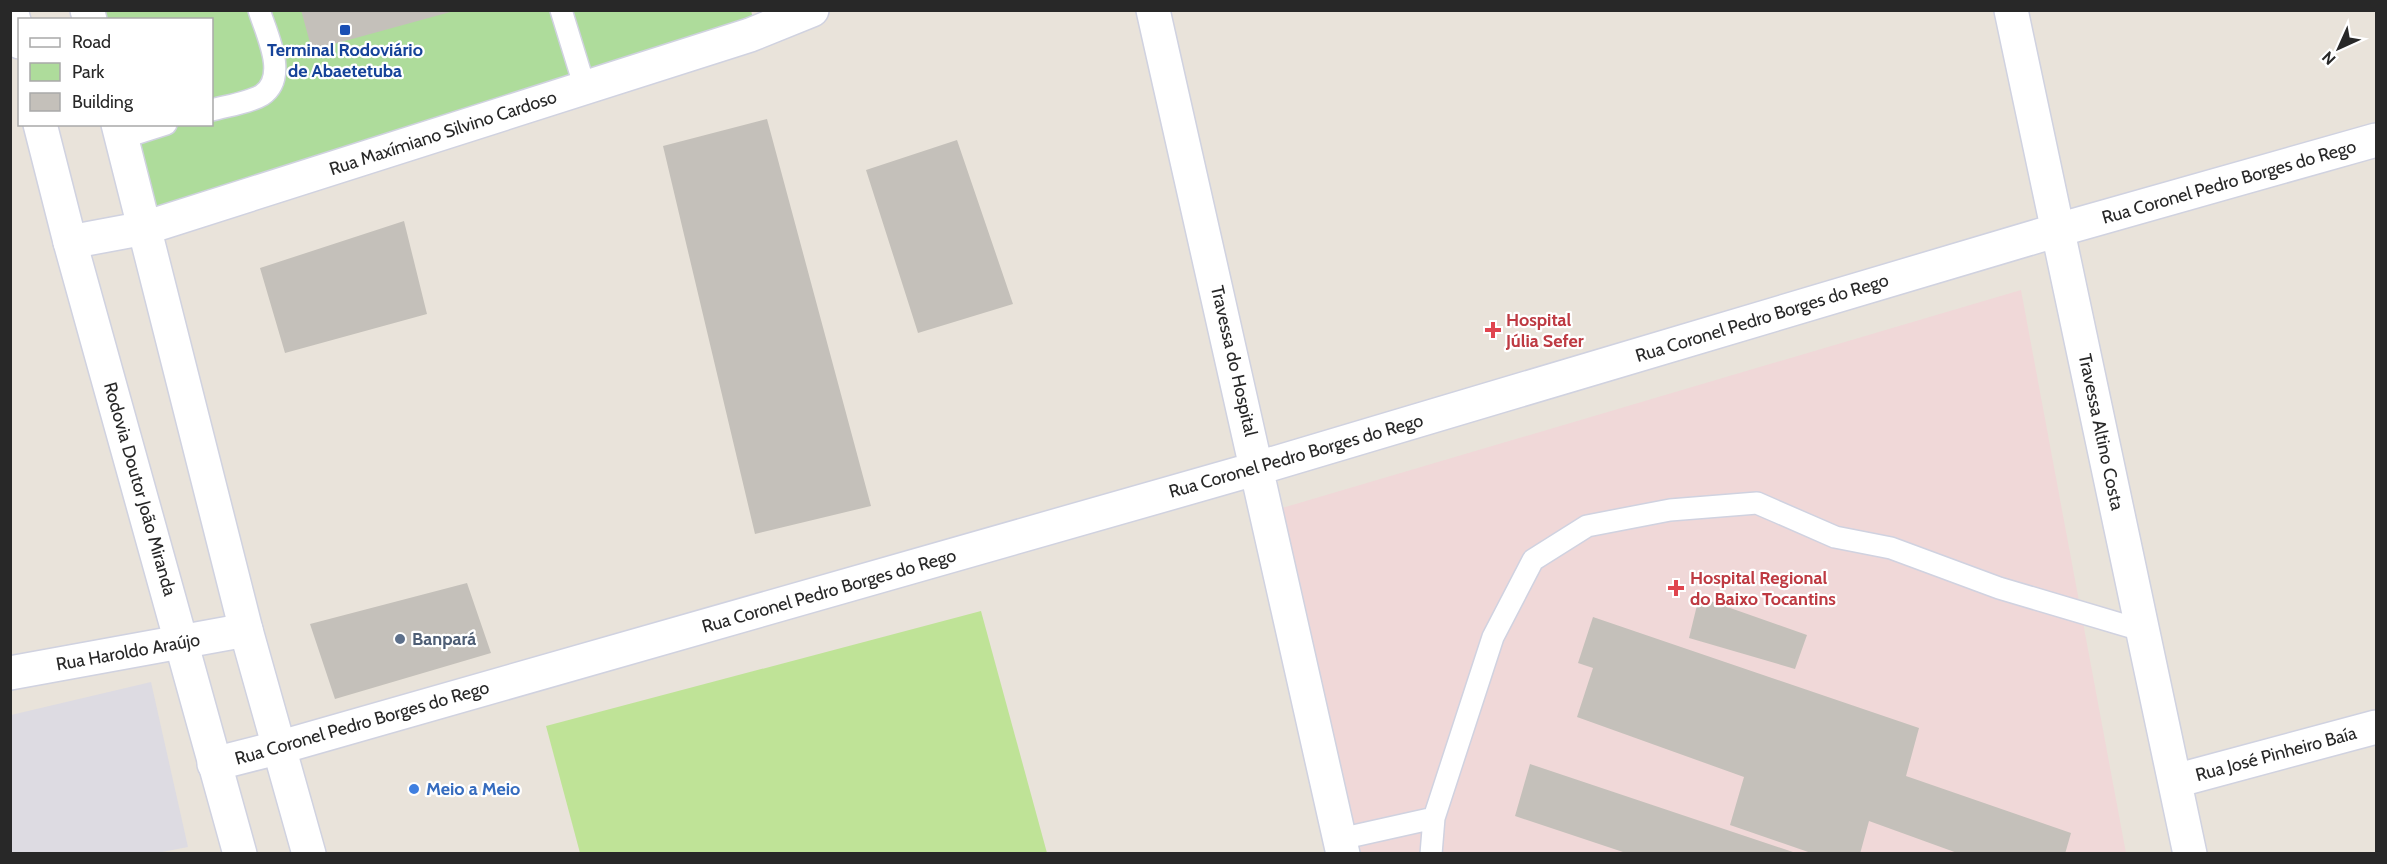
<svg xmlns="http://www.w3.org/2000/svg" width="2387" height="864" font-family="Cabin,sans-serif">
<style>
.industrial{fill:#dddbe2}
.medical{fill:#f0d8d8}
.green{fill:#aedc9b}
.pitch{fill:#bfe397}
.building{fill:#c4c0ba}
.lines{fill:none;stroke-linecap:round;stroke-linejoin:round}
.service-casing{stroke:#d0d2e0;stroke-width:24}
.minor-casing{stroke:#d0d2e0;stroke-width:36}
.secondary-casing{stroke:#d0d2e0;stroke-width:36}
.service{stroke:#fff;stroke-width:21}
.minor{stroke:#fff;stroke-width:33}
.secondary{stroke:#fff;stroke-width:33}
.transit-dot{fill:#1a4fb4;stroke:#fff;stroke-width:2}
.health-dot{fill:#e0444e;stroke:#fff;stroke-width:2}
.service-dot{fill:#5c6f8a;stroke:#fff;stroke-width:2}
.shop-dot{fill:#3f7fe0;stroke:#fff;stroke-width:2}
.labels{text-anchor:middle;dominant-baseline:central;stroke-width:4.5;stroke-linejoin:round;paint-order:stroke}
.transit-label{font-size:18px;font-weight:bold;fill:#164399;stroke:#fff}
.street-label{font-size:18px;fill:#282828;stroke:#fff}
.health-label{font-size:18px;font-weight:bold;fill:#be3a42;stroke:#fff;text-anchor:start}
.service-label{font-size:18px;font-weight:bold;fill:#4e5e75;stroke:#fff;text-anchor:start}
.shop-label{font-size:18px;font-weight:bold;fill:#366cbe;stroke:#fff;text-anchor:start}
</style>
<rect width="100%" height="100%" fill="#e9e3da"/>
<path class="industrial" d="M151,682l37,165 -36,7 -141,-1v-138z"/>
<path class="medical" d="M2021,290l105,563h-774l-97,-337z"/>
<path class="green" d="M751,10l3,14 -607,201 -27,-100 92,-1v-104l-120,-1 -2,-8z"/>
<path class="pitch" d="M981,611l66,242h-467l-34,-127z"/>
<path class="building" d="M301,10h153v1l-142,39z
M767,119l104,387 -116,28 -92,-388z
M957,140l56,164 -95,29 -52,-163z
M404,221l23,93 -142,39 -25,-85z
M467,583l24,70 -156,46 -25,-75z
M1699,597l108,38 -12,34 -106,-31z
M1593,617l326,111 -13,48 165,57 -6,21h-105l-91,-33 -9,33h-46l-84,-29 14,-48 -167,-60 16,-49 -15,-5z
M1530,764l266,89 -1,1h-166l-114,-38z"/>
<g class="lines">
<g class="service-casing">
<path id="service" d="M561,10l24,78
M212,110c14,-4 37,-7 50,-15 27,-18 4,-62 -3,-85
M122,138l44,-14
M1434,818l59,-181 40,-77 54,-34 83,-16 87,-7 78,34 56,11 108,40 145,43
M1340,839l94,-21 -3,36"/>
</g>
<g class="minor-casing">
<path id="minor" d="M1153,10l190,844
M2011,10l179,844
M70,242l75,-14 605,-193 62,-25
M10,673l236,-43
M214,764l67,-17 977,-279 800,-238 318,-90
M2175,781l201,-54"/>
</g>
<g class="secondary-casing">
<path id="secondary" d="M11,10l9,32
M87,10l3,10
M40,124l30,118 170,612
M118,124l128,506 63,224"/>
</g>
<use href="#service" class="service"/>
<use href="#minor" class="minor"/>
<use href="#secondary" class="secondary"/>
</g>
<rect class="transit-dot" x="339" y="24" width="12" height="12" rx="3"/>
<g class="health-dot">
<path d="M1490 321h6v6h6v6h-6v6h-6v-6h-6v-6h6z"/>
<path d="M1673 579h6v6h6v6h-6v6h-6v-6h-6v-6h6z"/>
</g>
<circle class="service-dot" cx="400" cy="639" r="6"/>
<circle class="shop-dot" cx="414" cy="789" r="6"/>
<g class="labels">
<g class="transit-label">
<text x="345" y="50">Terminal Rodoviário<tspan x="345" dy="21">de Abaetetuba</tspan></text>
</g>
<g class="street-label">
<text transform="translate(443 133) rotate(-18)">Rua Maxímiano Silvino Cardoso</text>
<text transform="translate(2229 182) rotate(-16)">Rua Coronel Pedro Borges do Rego</text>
<text transform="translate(1762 318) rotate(-17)">Rua Coronel Pedro Borges do Rego</text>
<text transform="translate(1234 361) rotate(77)">Travessa do Hospital</text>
<text transform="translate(2101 432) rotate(78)">Travessa Altino Costa</text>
<text transform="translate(1296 456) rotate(-16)">Rua Coronel Pedro Borges do Rego</text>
<text transform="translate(140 489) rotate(74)">Rodovia Doutor João Miranda</text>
<text transform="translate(829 591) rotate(-16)">Rua Coronel Pedro Borges do Rego</text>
<text transform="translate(128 652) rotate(-10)">Rua Haroldo Araújo</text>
<text transform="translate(362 723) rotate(-16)">Rua Coronel Pedro Borges do Rego</text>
<text transform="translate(2276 754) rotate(-15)">Rua José Pinheiro Baía</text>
</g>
<g class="health-label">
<text x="1506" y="320">Hospital<tspan x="1506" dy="21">Júlia Sefer</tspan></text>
<text x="1690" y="578">Hospital Regional<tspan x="1690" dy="21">do Baixo Tocantins</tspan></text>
</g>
<g class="service-label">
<text x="412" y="639">Banpará</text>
</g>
<g class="shop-label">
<text x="426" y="789">Meio a Meio</text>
</g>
</g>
<rect width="2387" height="864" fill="none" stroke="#282828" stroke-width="24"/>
<rect x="18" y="18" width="195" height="108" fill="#ffffff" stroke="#a9a9a9" stroke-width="1.5"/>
<rect x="30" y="38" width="30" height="9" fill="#ffffff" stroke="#a9a9a9" stroke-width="1.5"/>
<text x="72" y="48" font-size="18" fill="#282828">Road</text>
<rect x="30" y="63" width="30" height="18" fill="#aedc9b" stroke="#a9a9a9" stroke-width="1.5"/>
<text x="72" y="78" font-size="18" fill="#282828">Park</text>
<rect x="30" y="93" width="30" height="18" fill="#c4c0ba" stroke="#a9a9a9" stroke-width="1.5"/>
<text x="72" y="108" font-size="18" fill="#282828">Building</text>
<g transform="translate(2339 48) rotate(225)" stroke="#ffffff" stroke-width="4.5" paint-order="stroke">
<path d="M0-4.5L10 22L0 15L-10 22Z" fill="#282828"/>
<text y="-9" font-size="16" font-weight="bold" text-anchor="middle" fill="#282828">N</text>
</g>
</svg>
